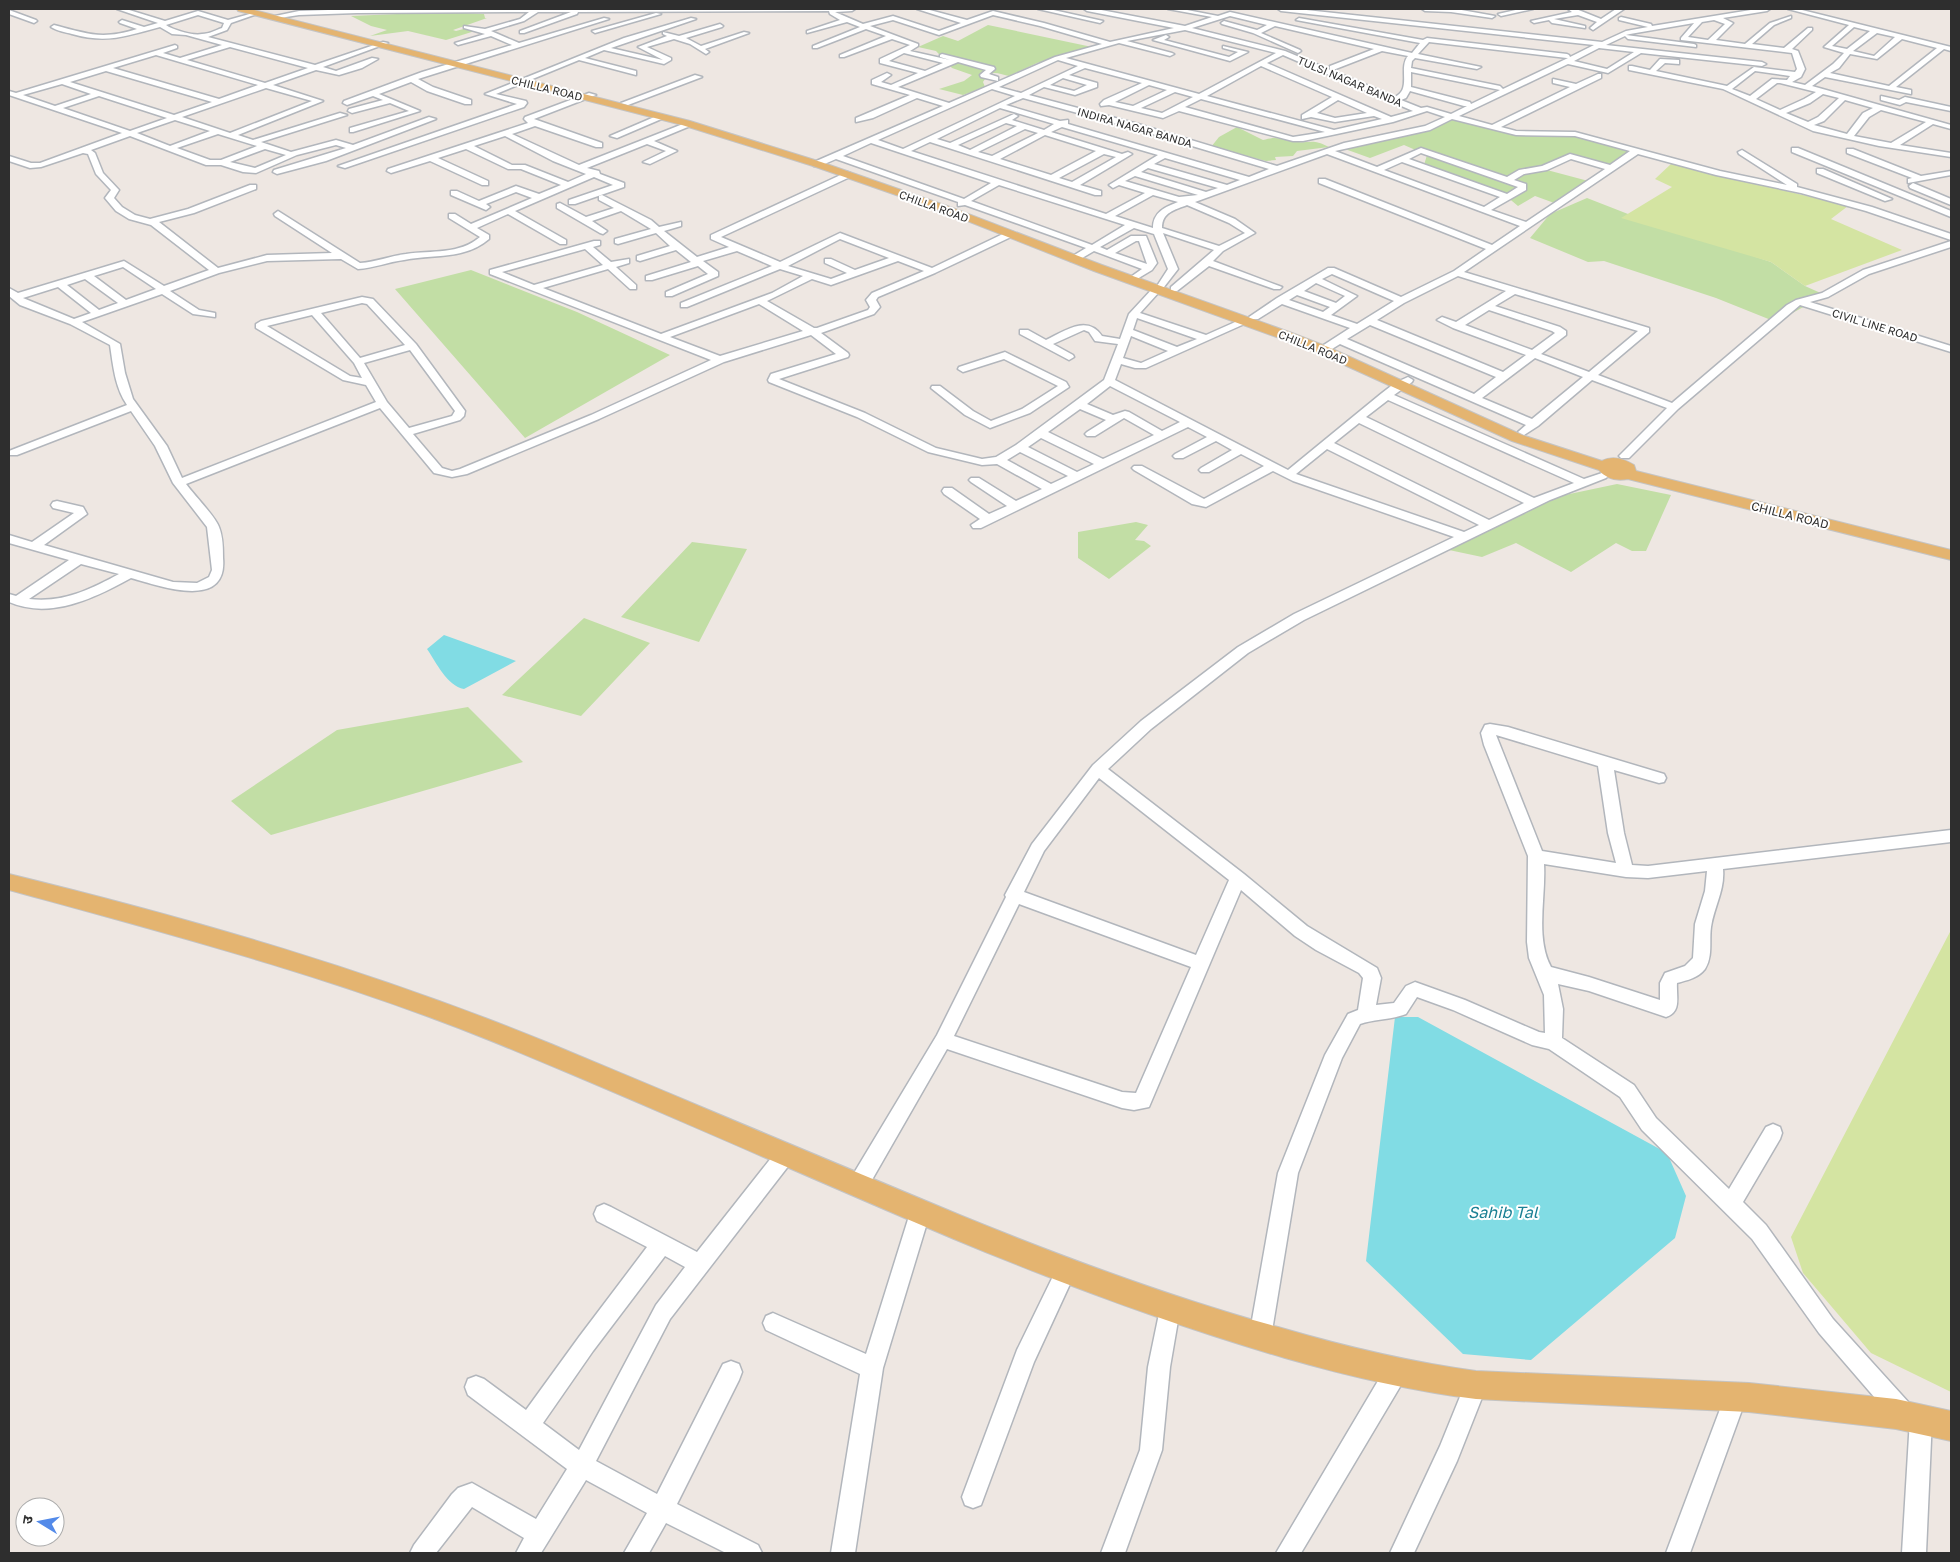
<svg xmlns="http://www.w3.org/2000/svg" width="1960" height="1562" font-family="'Golos Text','Noto Sans Devanagari',sans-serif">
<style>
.green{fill:#c2dea5}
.pitch{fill:#d4e4a2}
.water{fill:#81dce4}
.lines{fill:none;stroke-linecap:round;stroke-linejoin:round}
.minor-casing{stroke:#b2b6bc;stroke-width:3}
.major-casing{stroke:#c4c4c4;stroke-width:2}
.minor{fill:#fff;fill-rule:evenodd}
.major{fill:#e4b470;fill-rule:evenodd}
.labels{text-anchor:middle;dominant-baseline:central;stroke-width:4;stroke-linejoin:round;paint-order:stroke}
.far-street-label{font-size:11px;fill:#2e2e2e;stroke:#fff}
.street-label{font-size:12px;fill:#2e2e2e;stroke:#fff}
.near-water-label{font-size:16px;font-style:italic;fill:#1b8094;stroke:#fff}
</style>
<rect width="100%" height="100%" fill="#eee7e2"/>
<path class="green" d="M443,12l41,2 1,4h2l-34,12 3,1 11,-3 11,2 -32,10 -38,-9 -38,5 17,-6 -16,-4 -20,-10z
M988,25l104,22 -55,16 -28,13c-13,-3 -18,-7 -26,6l2,5 -22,8 -24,-6 25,-8 8,-6 -20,-7 -16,-17 -18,-4 25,-11 15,5z
M1451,117l65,16 59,1 60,18 -21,15 -43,-12 -24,15 45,12 -35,22 -22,-8 -17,10 -18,-15 -11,-1 -65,-25 3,-10 -23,-10 -34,13 -25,-9 82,-21z
M1237,127l26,13c18,-5 19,1 35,2 16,1 14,-3 31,5l-32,4 -4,5 -18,1 1,3 -10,1 -55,-14 8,-10z
M1587,198l41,16 143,48 34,24 20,9 -49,27 -60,-24 -112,-37 -16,1 -58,-24 20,-24z
M471,270l106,42 93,43 -145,83 -130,-149z
M1617,484l54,11 -25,56h-14l-16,-8 -45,29 -55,-29 -34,14 -33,-7 104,-55 7,1z
M1136,522l12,3 -13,15 9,1 7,5 -42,33 -31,-21v-26z
M692,542l55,7 -48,93 -78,-25z
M584,618l66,25 -69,73 -79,-21z
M468,707l55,55 -252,73 -40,-34 106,-71z"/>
<path class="pitch" d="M1672,163l176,43 -17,13 71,31 -97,36 -34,-24 -150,-44 51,-31 -17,-8z
M1951,930v462l-80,-39 -68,-80 -12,-36z"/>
<path class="water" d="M444,635l72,26 -52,28c-17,-3 -28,-27 -37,-40z
M1395,1017h23l249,136 19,43 -11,42 -144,122 -68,-6 -97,-93z"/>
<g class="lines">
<g class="minor-casing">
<path id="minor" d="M117,9h9l39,12 33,-10 30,9 29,-8v2l-26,9 -4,7 -19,7 107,28 68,-23 5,1 -65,24 13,4 36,-13 6,1 -16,9 -23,7 -23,-5 -43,15 50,16 -85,34 15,5 87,-27 7,2 -86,27 30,10 45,-12 17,5 76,-28 7,2 -110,42 -49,13 -4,-2 1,-2 72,-22 -10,-3 -39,10 -41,18 -13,-1 -22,-7h-15l-76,-29 -39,14 4,3 8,20 16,17 -5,8 8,9 13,8 15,4 38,-10 62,-24h6v4l-62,24 -35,9 59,46 49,-13 65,-2 -57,-37 -1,-2 4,-3 82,52c16,-1 30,-7 46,-9 26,-4 53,1 74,-17l-31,-19v-4h6l16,10 61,-26 -16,-6 -30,12 4,3 -4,3 -35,-15v-4h6l22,10 37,-15 23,8 22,-9 -40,-16h-13l-42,-20 -28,9 50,23v4h-6l-52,-24 -39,12 -4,-2 1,-2 140,-46 -4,-4 1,-2 64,-24 7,2 -62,24 68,24v4h-6l-61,-21 -23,8 67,31 109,-43 7,2 -41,17 23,10 -27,13 -7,-2 23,-11 -19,-7 -60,24 12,3 1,3 24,9v4l-49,17h-6v-4l44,-15 -19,-8 -79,34 51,29v4h-6l-52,-30 -31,14 12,7v4c-25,21 -54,15 -85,21 -16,2 -30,8 -46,9l-17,-10 -74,2 -48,12 -49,18 29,19 16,3v4l-22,-3 -31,-20 -80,28 38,22 5,29 8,26 34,47 15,32 194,-76 -10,-17 -23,-5 -87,-52v-4l5,-3 101,-24 11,2 43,45 49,67 -1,5 -4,4 -47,14 29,34 10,3 8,-2 131,-54 120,-55 -221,-86v-4l104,-29h6v4l-7,2 18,15 18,-3v4l-13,4 20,18v4h-6l-22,-20 -65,19 118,46 111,-41 31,-17 -23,-7 -93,38h-6v-4l91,-37 -35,-15 -34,10 15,11v4l-46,20h-6v-4l42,-18 -10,-8 -46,14h-6v-4l45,-14 -15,-12 -36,11 -3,-1v-4l33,-10 -14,-13 -38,11 -3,-1v-4l36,-10 -30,-18 -29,10 15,10 -4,3 -3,-1 -43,-25v-4l3,-1 26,14 28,-9 -15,-8v-4l3,-1 49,25 8,7 22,-5v4l-17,5 33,26 32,-10 -18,-8v-4l136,-63 3,1v4l-129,60 59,25 60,-29 92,35 75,-36h6v4l-78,37 -57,24 -2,3 4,7 -6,7 -53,19 27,20 1,2 -1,2 -69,22 86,34 71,35 46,11 14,-2 20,-12 88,-65 14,-36 -23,-3 -6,-9 -5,-2 -31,14 20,11 1,2 -5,3 -49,-26v-4h8l18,10c19,-9 41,-26 56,-4l18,3 9,-25 25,-27 3,-1 11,-17 -14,-35 -20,-6 -34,19 7,3 24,-14h15l11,27 -5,7 -15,9 -5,-3 10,-7 -48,-18 -17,10h-6v-4l15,-9 -121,-43 -7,1v-4l-122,-43 -16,7h-6v-4l129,-56 -26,-8 -44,20 -17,4v-4l54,-23 -38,-11v-4l15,-7 4,2 -10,7 10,3 27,-12 -38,-10v-4l30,-14 -18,-6 -48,18h-4v-2l46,-19 -20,-7 -49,19h-4v-2l47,-19 -13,-5 -40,11v-2l33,-11 -10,-6 -1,-3 -251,1 -1,2 -53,19h-4v-2l51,-19h-33l-14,9 -33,10 28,12 85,-25 5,1 -191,60 15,8 38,13v4h-6l-38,-13 -16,-9 -32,12 41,17 -67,21h-3v-4l59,-17 -19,-8 -38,10 -4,-2 1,-2 34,-9 -10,-4 -26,9 -4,-2 1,-2 78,-29 90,-27 -21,-9 -33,9 -3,-2 30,-9 -21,-6v-2l21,3 35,-10 9,-7 -172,1 -58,2 -26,4v-2l2,-1 24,-5 58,-2h498l-3,2 -17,1 28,12 30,-8 46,15 22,-8 -44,-14h9l41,11 26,-9 51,12 66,19 64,-14 -87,-17 -3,-2h12l89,17 27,-9 -44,-8h14l36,7 12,-4 182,41 8,-10 -124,-23 3,-2 124,22 4,-2 140,16 2,1 1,2 24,-12 -313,-34 -3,-2h19l305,33 24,-11 22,-4 -29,-7v-2l2,-1 30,7 1,2 105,-17h13l-3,2 -44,7 10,5 -17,17 29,4 25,-21 21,-7v2l-17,7 -22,19 32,4 24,-20h4v2l-20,19 6,2 7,18 -4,8 -9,5 13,3 28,-21 11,-11 -20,-6 25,-22 -61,-16h10l153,38v4l-7,-2 -48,38 15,3v4l-86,-17 -13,9 139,39v4l-18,-5 -33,21 51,8v4l-72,-11 -66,-15 -90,-42 -94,-19v-4h3l18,4 10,-11 19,1v4l-14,-1 -9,8 71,15 27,-19 41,5 2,-3 -5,-16 -111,-13v-2l13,-15 -64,11 -4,1 68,9 2,1v2l-68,-8 -3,-3 -19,9 156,17 4,2 -4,2 -121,-13 -33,20 -40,-9 -109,52 33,9 78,-38 -17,-4v-4l23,5 22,-10h3v4l-100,49 15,4 59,1 145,39 67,14 -48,-31 -1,-2 4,-2 55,34v3l75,20 79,27v6l-85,-29 -65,-18 -85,-18 -78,-21 -174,118 185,56v4l-51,43 74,28 115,-98 9,-5 26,-7 41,-23 88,-29v6l-82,27 -41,23 -18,5 141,44v6l-151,-47 -122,104 -49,49h-8l-2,-2 48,-48 -75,-28 -54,46 -14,9 -6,-3 8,-7 -186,-81 -13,8h-8l-1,-2 1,-2 31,-20 -68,-24 -24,15h-8l-1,-2 28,-19 51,-30h6l67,29 53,-26 32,-22 -167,-66v-4h6l167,66 28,-19 -193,-72 -132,48 40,17 20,14 -32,18 -10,10 69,26 -2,2h-6l-65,-23 -32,25h-6v-4l43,-37 -51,-17 15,36 -14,18 -3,1 -1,3 -20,22 66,22 36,-16 4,-1 5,3 -105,47h-11l-14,-4 -6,16 173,90 94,-77 13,-10 13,-6 5,3 -1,2 -18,13 190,84 18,-6 6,3 -2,2 -56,22 -246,120 -56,33 -97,76 -43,40 136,105 63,52 70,42 4,10 -5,27 18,-2 12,-17 9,-4 50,18 74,32 6,1 -1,-38 -15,-37 -2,-16 1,-86 -44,-111 -3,-12 4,-8 5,-1 18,3 156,47 2,4 -2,4 -5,1 -45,-13 10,63 8,32 16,1 303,-36v12l-228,27c2,21 -9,38 -12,58 -2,14 2,29 -6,42 -7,9 -17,11 -28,14 -1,13 5,29 -11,34l-77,-26 -31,-7 5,25 -1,29 72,47 22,33 73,71 37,-62 7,-3 7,3 2,6 -2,6 -37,63 23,23 67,94 77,85 3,7 8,-4 8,3 3,8 -6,135h-24l8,-134 -8,4 -8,-3 -75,-87 -67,-94 -110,-109 -22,-33 -71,-48 -17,-4 -79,-35 -36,-13 -11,17c-15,6 -31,5 -46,10l-18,34 -44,115 -27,164 -4,7 -7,4 -7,-4 -4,-7 29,-164 47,-118 23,-41 10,-4 5,-32 -4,-5 -43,-23 -21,-14 -54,-46 -92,217 -15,3 -12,-2 -175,-59 -82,143 -7,2 -7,-2 -3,-7 3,-7 86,-143 69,-138 -1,-2 27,-51 61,-79 48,-44 97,-74 56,-33 160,-77 -161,-56 -20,-10 -67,36 -14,-3 -58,-34 -2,-2 2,-2h8l62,33 60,-33 -23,-12 -32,18h-8l-2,-2 2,-2 31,-18 -16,-9 -33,17h-8l-2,-2 2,-2 32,-17 -19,-10 -207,101h-8l-2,-3 9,-6 -36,-25 -2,-3 2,-3h8l37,26 18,-8 -36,-24 -2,-2 2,-2h8l37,23 26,-12 -45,-25 -15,1 -54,-13 -71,-35 -88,-35 -1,-2 3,-6 65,-20 -25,-19 -87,27 -125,57 -132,55 -15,3 -18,-4 -54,-65 -194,76c8,11 29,32 33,43 4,10 4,21 4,31 5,53 -63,28 -92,20 -36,20 -81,42 -122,24v-8l7,2 53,-36 -60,-17v-8l23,7 42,-29 -21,-5 -2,-3 2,-3 4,-1 26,6 4,7 -43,31 129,37 24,1 12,-6 3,-7 -5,-43 -34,-44 -18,-37 -24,-35 -114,44h-8v-4l118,-46c-12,-17 -14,-40 -17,-60l-40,-21 -50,-19 -11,-9v-8l9,5 106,-32 40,25 45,-16 -58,-45 -22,-6 -13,-8 -11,-13 6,-8 -15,-16 -8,-20 -5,-1 -42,14 -11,1 -21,-7v-5l22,7h9l82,-30 -113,-38v-4l7,2 159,-48 2,1v2l-14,5 17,5 42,-13 -36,-10 -14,-1 -12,-7c-33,9 -54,17 -88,7 -7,-2 -15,-3 -21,-7l3,-2c34,9 48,15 83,4l-17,-6 -1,-1 3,-2 22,7 14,-4zM198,15l26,8 -2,5c-6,2 -13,6 -20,6 -9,2 -29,-4 -36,-9zM993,15l47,11 62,18 -47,13 -106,46 -51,-16 60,-25 28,8 -6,5 1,2 17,4v-4l-9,-3 6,-5 -1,-2 -52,-13 -2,1v2l10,3 -40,-9 8,-5v-2l-48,-18 23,-6 46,15zM1230,16l37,9 -10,5 -33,-9 -3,2 1,1 31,9 45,20 3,-2 -1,-1 -39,-17 14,-7 99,23 -44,17v4h3l49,-19 26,5c-10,12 4,33 -13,41l-110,-46 -93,-23zM1714,20l11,4 -17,16 -20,-3 14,-15zM1854,27l16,4 -23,18 -15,-3zM1185,30l91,23 -77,41 -133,-36 53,-15 51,13 4,-2 -2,-1 -45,-12zM1877,33l18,4 -21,19 -21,-5zM1902,39l35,9 -48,38 -59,-13 9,-5 11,-14 27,5zM1429,42l138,16h1l-65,31 -3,-3 -89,-18 1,-7 3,-3 62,11 4,-2 -63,-13zM230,47l78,21 -43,15 -78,-23zM1599,48l35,4 -27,17 -33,-8zM904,53l39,10 -18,8 -36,-10zM156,55l102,30 -39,14 -106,-31zM1283,55l130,56 -22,6 -124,-54zM1058,60l20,6 -57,27 -22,-6zM1261,66l71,31 -30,18v4l9,-2 24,5 39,-6 8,3 -48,11 -127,-34zM1085,68l57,15 -38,17 -4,4 1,2 8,-1 54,13 16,-7 114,30h10l29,-6 61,-13 34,-11 18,6 -20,9 -81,17 -67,23 -139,-42 -109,-29 15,-8 31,8 22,-8v-4l-28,-8zM106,71l106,31 -38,13 -104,-33zM1755,71l35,5 -3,4 -15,-1 -22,17 -18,-7zM1411,72l89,18 -29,14 -1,-2 -59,-15zM1063,78l24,7 -13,6 -24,-6zM1777,83h3l36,9 -12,7 -24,11 -24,-11zM62,84l29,10 -36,12 -32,-11zM1149,85l18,5 -34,16 -18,-4zM266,88l46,13 -82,32 -48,-16zM992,89l23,7 -112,53 -25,-9zM1410,91l54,15h3l-16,8 -24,-7 -6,1 -20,-8 5,-2zM1175,92l18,5 -31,16 -21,-5zM1823,94l16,4 -21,19 -10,5 -22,-9 24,-10zM99,96l68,22 -37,13 -67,-23zM1023,98l109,30 137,41 -20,8 -181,-53v-4l-8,1 -54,-16zM1201,99l124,33 -32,5 -108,-30zM1338,100l29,13 -32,5 -18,-5zM1845,100l28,8 -10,5 -16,21 -33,-9 10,-4zM1000,108l54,16 -10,6 -32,-10 6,-4 -4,-2 -64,29 -13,-4zM1881,110l45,12 -35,21 -37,-7 15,-19zM1452,119l64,16 59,1 55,15 -20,14 -40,-11 -28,12 -23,4 -12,7 -86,-29 -44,19 -42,-16 95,-21zM175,120l35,11 -40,15 -33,-13zM1006,123l11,3 -47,24 -12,-5zM1062,127l96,28 -49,30 4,3 6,-3 26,8 -39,21 -195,-63 19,-9 165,53h6v-4l-21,-6 52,-31 -4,-2 -6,2 -71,-22zM1025,129l13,4 -46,23 -14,-4zM218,134l39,12 -36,14h-11l-33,-12zM1045,135l51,16 -45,24 -51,-16zM505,136l48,25 33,13 -18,8 -43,-17h-13l-38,-19zM871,143l120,40 -27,16 -121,-43zM265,149l21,6 -31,13 -25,-6zM1421,153l97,34 -11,7 -98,-35zM1104,154l12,3 -44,25 -13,-4zM1165,158l75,22 -13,5 -73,-21zM1571,159l34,10 -79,53 -35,-12 35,-20v-6l-12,-4 10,-6 23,-4zM1402,162l98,35 -16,10 -100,-37zM1148,168l70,20 -12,4 -65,-20zM1135,176l63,19 -19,2 -54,-16zM999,185l126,40 -33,20 -121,-44zM1153,195l25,7c-13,5 -25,10 -25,26l-38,-12zM1187,205l42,18 16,10 -26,13 -57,-18c0,-16 13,-18 25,-23zM840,239l49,19 -34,12 -24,-11h-6v4l22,10 -16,6 -43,-13zM1136,241h3l8,23 -32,-11zM585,249l18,16 -69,20 -32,-13zM898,261l26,10 -52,22 -6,7 4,7 -2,3 -51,18h-3l-47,-27 45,-22 19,6zM123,267l33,22 -30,11 -32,-24zM1332,274l62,27 -37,23 -26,-9 26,-19 -35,-17zM1458,276l48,15 -50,31 -14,-5 -5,3 16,8 73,27 -23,17 -126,-52 27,-17zM85,279l33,24 -19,7 -32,-25zM1316,283l29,13 -9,7 -32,-12zM58,287l33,26 -17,6 -51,-21zM1515,294l123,37 -49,41 -48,-18 25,-19v-4l-6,-4 -65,-21zM1297,295l33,12 -7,5 -34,-12zM362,303l5,1 38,41 -45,13 -39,-45zM759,304l44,27 -83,25 -50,-19zM1489,310l63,21 3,2 -23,17 -67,-25zM312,315l42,48 8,15 -12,-2 -83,-50zM1137,318l60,21 -20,8 -44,-17zM1370,325l126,52 -22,17 -127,-55zM1131,336l37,15 -27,12 -18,-5zM410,350l45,61 -3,5 -43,12 -22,-26 -23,-39zM1535,358l48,19 -51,42 -50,-21zM1110,386l70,36 -18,9 -33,-19 -4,-1 -12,4 -26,-11zM1388,400l186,83 -40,15 -168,-81zM1080,409l26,11 -19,12 -2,2 2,2h8l29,-18 30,17 -51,24 -55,-27zM1359,423l165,80 -35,17 -155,-77zM1041,438l53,26 -17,8 -49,-25zM1327,449l152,76 -15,7 -168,-58zM1020,452l48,24 -17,8 -44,-24zM81,564l38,10c-30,16 -56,29 -90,25zM1496,735l102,31 10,67 8,30 -74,-12zM1099,778l130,102 -33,75 -172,-63 20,-41zM1544,864l82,13 22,1 59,-7 -2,20 -10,33 -2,34 -8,8 -20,7 -5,10v17l-71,-23 -38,-10c-16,-30 -5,-70 -7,-103zM1019,904l172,63 -55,126 -14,-1 -168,-56z
M1038,9h11l54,12 -3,2z
M1422,9h34l39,7 -3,2 -41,-6 -26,-1z
M1520,9h13l-32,7 -3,-2z
M1568,9h8l25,10 15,-10h8l-31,21 -3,-2 7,-6 -19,-7 -24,4 31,7v2l-33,-5 -3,-3 -15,3 -3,-2 41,-9z
M9,10l27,10 1,1 -3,2 -25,-9z
M656,13l5,1 -66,19 -3,-2z
M691,18l5,1 -85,29 52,12 -25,-13 29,-11 -4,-2v-2l16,4 41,-12 3,2 -1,1 -36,11 15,8 43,-14 5,1 -44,16 4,3 -3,2 -16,-10 -16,-5 -27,8 24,11v2l-7,4 -60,-14 -19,8 51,13v4l-57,-15 -83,34 30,7 1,2 -3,4 -179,61 -7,-2 179,-62 -32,-10 139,-56z
M1166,35l3,2 -5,3 65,17 9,-5 -15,-4v-2l25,6 -18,9 -77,-21z
M695,75l7,2 -74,28 -7,-2z
M1881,96l18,4 6,-3 46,10v4l-45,-9 -6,3 -19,-5z
M659,115l7,2 -49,21 -7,-2z
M1792,148h6l153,63v6l-159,-65z
M1847,149h6l68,27 30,-5v4l-43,8v-4l4,-1 -65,-25z
M1817,169h6l69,30 -7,2 -68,-28z
M1913,183l38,16v6l-41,-17 -1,-2z
M1005,352l61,30 3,5 -39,26 -40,15 -25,-13 -34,-27 1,-2h8l33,25 18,10 31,-12 36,-23 -54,-27 -41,13 -5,-3 1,-2z
M786,1145l7,3 3,6 -3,6 -123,159 -74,142 61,33 66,-130 8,-3 8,3 3,8 -3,8 -62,124 81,41 4,8h-36l-60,-30 -17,30h-25l23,-40 -61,-33 -45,73h-25l8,-15 -52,-31 -36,46h-26l4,-8 38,-51 6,-6 14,-5 64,36 31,-50 -99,-74 -3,-8 3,-8 8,-3 8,3 42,31 53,-73 68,-90 -50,-26 -3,-7 3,-7 7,-3 7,3 86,45 82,-104zM665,1256l20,11 -29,38 -77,145 -36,-27 50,-72z
M920,1203l7,3 3,7 -47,155 -28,185h-24l29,-179 -94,-44 -3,-7 3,-7 7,-3 93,41 44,-141 3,-7z
M1066,1261l7,3 3,7 -42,91 -53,143 -8,3 -8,-3 -3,-8 55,-147 42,-86z
M1170,1299l7,3 3,7 -10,58 -8,83 -37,103h-24l39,-103 8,-83 12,-58 3,-7z
M1396,1361l8,3 3,8 -3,8 -103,173h-25l112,-189z
M1476,1374l8,3 3,8 -30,76 -43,92h-24l50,-107 28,-69z
M1736,1385l8,3 3,8 -57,157h-24l59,-157 3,-8z"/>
</g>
<g class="major-casing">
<path id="major" d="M237,9h13l440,112 131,41 129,45 152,58 190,68 36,14 194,88 80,26c11,-6 22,-2 32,4l2,6 315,79v10l-323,-81c-11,2 -22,0 -29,-9l-87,-29 -194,-88 -36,-14 -188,-68 -152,-60 -129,-45 -131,-41 -444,-114z
M9,874c184,45 367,98 542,170 138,57 274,116 411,172 103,42 208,81 316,111 65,19 131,35 198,44l273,12 147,16 55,12v30l-55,-12 -147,-17 -273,-13c-65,-8 -128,-23 -191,-41 -113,-33 -223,-74 -331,-119 -154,-65 -306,-134 -460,-197 -158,-64 -321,-107 -485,-152z"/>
</g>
<use href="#minor" class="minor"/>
<use href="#major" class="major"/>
</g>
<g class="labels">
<g class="far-street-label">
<text transform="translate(1350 81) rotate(23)">TULSI NAGAR BANDA</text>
<text transform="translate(547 88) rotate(14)">CHILLA ROAD</text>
<text transform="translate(1135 127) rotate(16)">INDIRA NAGAR BANDA</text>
<text transform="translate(934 206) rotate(20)">CHILLA ROAD</text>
<text transform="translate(1875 325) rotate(17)">CIVIL LINE ROAD</text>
<text transform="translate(1313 347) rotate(22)">CHILLA ROAD</text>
</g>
<g class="street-label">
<text transform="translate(1790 515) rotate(14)">CHILLA ROAD</text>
</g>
<g class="near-water-label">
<text x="1503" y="1212">Sahib Tal</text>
</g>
</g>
<rect width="1960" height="1562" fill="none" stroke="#2e2e2e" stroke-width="20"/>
<g transform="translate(40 1522) rotate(280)"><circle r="24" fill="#ffffff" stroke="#ababab"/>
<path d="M0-4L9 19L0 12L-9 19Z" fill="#538ae9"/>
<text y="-8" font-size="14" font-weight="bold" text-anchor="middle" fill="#2e2e2e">उ</text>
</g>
</svg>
